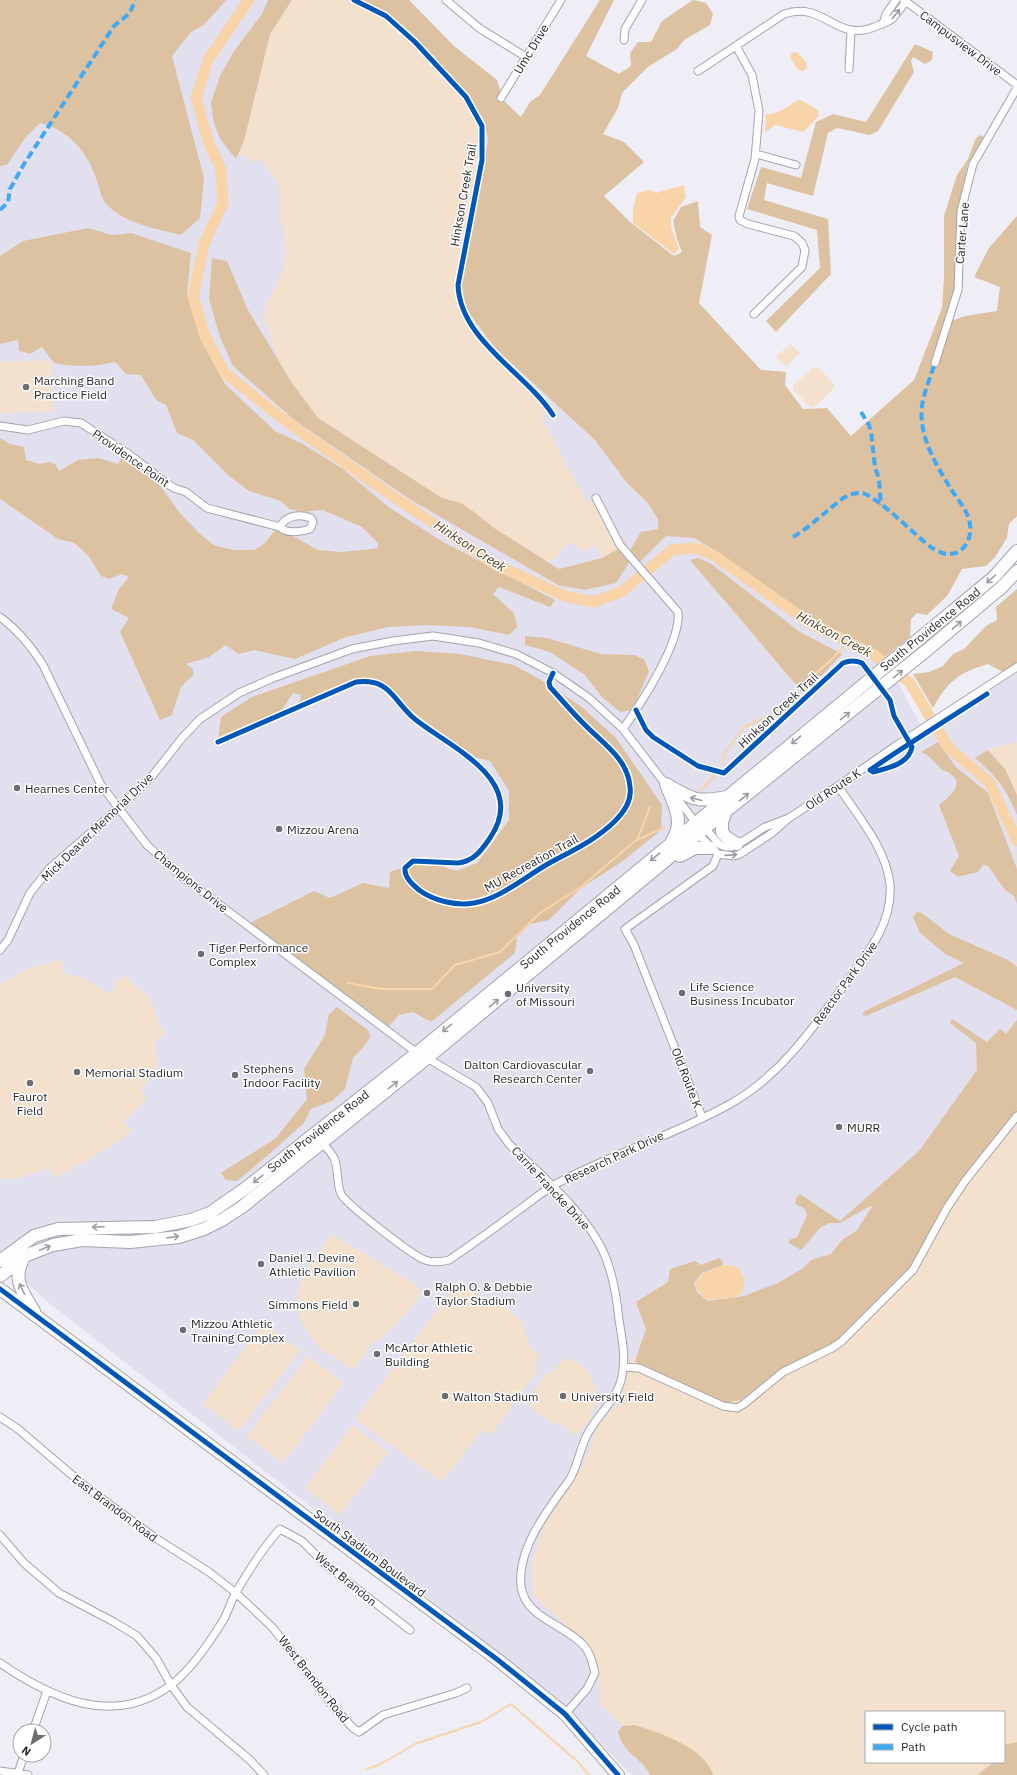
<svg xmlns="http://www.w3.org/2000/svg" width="1017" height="1775" font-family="'IBM Plex Sans',sans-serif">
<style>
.built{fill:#e2e0ef;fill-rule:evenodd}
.green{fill:#f3e1cd;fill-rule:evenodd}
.forest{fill:#ddc2a1}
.water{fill:#f8d4a8}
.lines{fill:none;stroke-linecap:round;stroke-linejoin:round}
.stream{stroke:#f8d4a8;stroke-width:2}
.river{stroke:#f8d4a8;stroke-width:11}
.street-casing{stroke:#a5a4aa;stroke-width:9}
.primary-casing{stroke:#a5a4aa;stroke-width:14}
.street{stroke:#fdfcfe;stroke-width:7}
.primary{stroke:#fdfcfe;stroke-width:12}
.quiet{stroke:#3fa9f5;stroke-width:4;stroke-dasharray:8 4;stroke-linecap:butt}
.cycleway-casing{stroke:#fff;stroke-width:8}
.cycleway{stroke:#0057b8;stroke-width:5}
.oneway{stroke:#9d9ca0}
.poi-dot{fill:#6e6d73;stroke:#fff;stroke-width:1.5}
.labels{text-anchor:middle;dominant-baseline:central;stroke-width:3;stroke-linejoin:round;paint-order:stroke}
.street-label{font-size:12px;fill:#28272c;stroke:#fff}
.poi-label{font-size:12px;fill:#28272c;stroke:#fff;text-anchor:start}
.water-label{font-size:13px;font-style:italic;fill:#4c371a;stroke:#fff}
</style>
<rect width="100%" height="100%" fill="#efeef6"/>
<path class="built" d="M91,0h311l474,640 47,90 94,-63v1108h-386l-68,-72 -513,-399 -50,-46v-1134zM866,1712h138v50h-138z"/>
<path class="green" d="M292,0h56l30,14 15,10 17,16 49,54 13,17 7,15 2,16 -27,143c1,7 2,15 4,22 15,37 63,70 89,102l-5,10 45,83 8,-3 23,50 -16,9 -6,-13 -13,6 -4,-2 -3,-5 -10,1c-5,8 -10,15 -19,16 -18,-11 -37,-21 -54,-33 -19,-15 -27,-23 -51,-30l-124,-80 -26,-35 -14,-24 -14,-42 1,-7 19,-42 2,-13 -1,-22 -5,-15 1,-23 -3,-12 -15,-22h-14l-3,-5 -8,-2 6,-13 26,-107z
M790,344l10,9 -14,14 -10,-10z
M51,360l2,51 -53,2v-51z
M813,367h5l16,17v4l-20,20 -4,-1 -17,-17v-4z
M1017,742v53l-12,-26 -17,-19z
M61,959l3,15 18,3 25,16 9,-5 -3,-5 13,-8c5,9 13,13 20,20 10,12 11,27 19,39l-10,8 3,25 -17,23 6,8 -23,24 8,9c-25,18 -50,33 -78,47l-5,-10 -30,10 -19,1v-195l28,-15z
M1017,1090v683l-3,2h-342l-72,-72 -2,-40 -26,-32 -39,-36 -2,-31 15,-42 37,-56 14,-38 23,-27 12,-44 85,39zM866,1712h138v50h-138z
M332,1234l84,51 3,5 -1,10 -36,38 -9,5 -21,27 -20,-16h-4c-9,-6 -14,-13 -21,-23 -25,-36 4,-67 25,-97z
M459,1281l26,18 18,6 16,13 13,32 6,4 -3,20 -44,61 -9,-5 -40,52 -87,-63z
M264,1323l36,27 -61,81 -36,-27z
M308,1356l36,27 -61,80 -36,-27z
M565,1357c6,4 12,4 17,9 15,13 18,36 8,53 -4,7 -10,11 -14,17l-17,-13 -6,1 -23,-17 -1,-8 17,-25 6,-1z
M353,1425l35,27 -48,63 -35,-27z"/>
<path class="forest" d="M0,0h226l-22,25 -13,7 -19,24 32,122 -4,40 -19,17c-26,-7 -56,-11 -75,-31 -5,-6 -7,-19 -10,-26 -9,-27 -28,-48 -56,-55l-15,15 -18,27 -7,1z
M268,0h24l-22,34 -26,107 -8,18 -16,-20 -7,-19 -2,-17 9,-27 14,-25 28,-37z
M361,0h48l45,46 43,34 7,21 17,16 9,-15 10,-7 60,-95h14l-28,56 33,18 12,-8 -1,-13 8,-11h13l11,-21 31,-21 13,3 7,11 -3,11 -26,15 -7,9 -29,18 -26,26 -4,15 -15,26 21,8 20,20 -40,34 26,26 44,34 8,-4 -5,-13 -4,-18 8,-14 17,-6 2,26 12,8 -13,68 62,67 25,2 -1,13 18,24 24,-1 24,28 63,-56 28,-72 2,-31v-61l13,-41 11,-16 8,-21 5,-3 3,2 -16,27 -10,49 -3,75 -7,34 17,-6 32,-5 3,-24 -26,-10 15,-29 28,-32v300l-8,8 -2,14 -12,19 -9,9 -24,3 -15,27 -20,19 -10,-2 -6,6 -1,18 -26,21 -72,-39 -94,-67 -24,-14 -28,-2 -26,26 -11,-10 12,-20 17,-3v-10l-11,-17 -20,-19 -32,-43 -99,-91 -21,-28 -11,-16 -4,-22 25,-118 3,-27 -5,-18 -22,-32 -59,-63 -16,-13z
M915,44l18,8 -1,8 -7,4 -12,-7 -2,4 3,11 -36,59 -8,4 -33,-7 -9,5 -15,63 -46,-13 -3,17 64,19 3,55 -55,58 -10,-11 54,-53 -3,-38 -70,-21 14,-42 40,11 15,-56 17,-8 33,8z
M88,228l24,7 19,-2 60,20 -4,40 14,47 24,44 50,47 28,13 40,25 47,39 53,34 112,58 -5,7 -51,-20 -6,7 21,19 3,14 -8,8 -39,-8 -43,-2 -39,2 -42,10 -51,22 -41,-9 -16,4 -12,-9 -17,12 -23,7 6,4 2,6 -13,13 -9,28 -12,5 -40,-88 9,-14 -18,-9 8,-20 10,-12 -7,-3 -13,5 -8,-3 -13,-21 -14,-12 -16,-4 -58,-40v-61l10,6 14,3 2,13 13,4 11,-2 5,2 4,7 19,-11 21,-2 19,6 5,-9 12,7 5,10 17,9 22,31 21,22 14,11 19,5h21l11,-7 10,-13 22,8 21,12 23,2 32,-3 5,-1v-5l-16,-16 -39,-17 -21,2 -13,-3 -8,-8 -32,-10 -20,-15 -36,-36 -16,-7 -11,-28 -10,-5 -15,-25 -15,-1 -11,-12c-22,5 -40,5 -61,1l-12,-16 -12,7 -11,-3 -1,-11 -18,4v-88l23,-15z
M212,258l15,3 21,49 44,73 26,35 124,80 19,5 13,9 20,16 65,41 43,-11 16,-9 12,12 -14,22 -31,7 -27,-5 -147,-85 -118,-81 -60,-53 -13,-29 -11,-38z
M698,558l12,5 90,69 42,22 -38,40 -114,-134z
M1017,589v74l-14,9 -15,-8c-30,9 -39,16 -55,44l-20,-34 16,-2 14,-6 10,-12 11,-5 22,-23 11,-6 -1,-13z
M525,636l22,2 54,16 33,1 10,4 5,12 -12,29 -7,10 -10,2 -18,-15 -18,-23 -34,-22 -25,-7z
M416,651l44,3 54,11 34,19 35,24 33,30 46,67 -1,25 -38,31 -42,27 -32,32 -19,4 -13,13 -2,16 -84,69 -18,-10 -14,3 -10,11 -139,-103 64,-32 16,7 33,-15 26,5 1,-16 23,-8h26l10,5 8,2 20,-8 32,-43v-29l-19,-30 -16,-4 -63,-46 -23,-26 -15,-6 -22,1 -52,24 2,-9 -8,-2 -13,20 -62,27 3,-23 31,-20 118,-41z
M938,742l18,25 32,26 29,76v35l-3,-8 -9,-6 -17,-24 -5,-1 -5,7 -20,5 -8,-6 9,-15 -20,-51c8,-7 27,-20 12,-31 -2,-2 -6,-3 -8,-4 -9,-7 -10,-13 -22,-18z
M988,750l17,19 12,26v20c-12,-28 -19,-37 -42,-57z
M917,912l5,1 27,21 59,26 9,7v51v-8l-62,-33 -89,39 -3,-1v-3l101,-49 -19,-9 -25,-21 -7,-16z
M337,1007l32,24 1,6 -4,7 -13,14 -8,31 -13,12 -21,8 -7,14 -37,33 -30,25 -11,-1 -5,-7 55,-35 31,-39 -3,-30 21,-34 4,-21z
M952,1019l35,23 13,-13 6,5 11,-14v92l-53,67 -29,42 -24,47 -72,72 -99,60 -13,3 -12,-3 -73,-33 -7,-6 11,-32 -10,-27 32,-20 2,-13 25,-8 6,4 18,-7 4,4v3l-21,8 -8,10 3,9 11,9 36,-5 34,-13 24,-14 9,-9 20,-6 11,-14 14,-9 16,-24 -2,-1 -30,17h-10l-9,4 -20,23 -12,-7v-3l8,-3 10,-22 -2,-6 -10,-5 1,-6 4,-4 40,27 79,-70 58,-81 -1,-27 -26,-20z
M634,1725c23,6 73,24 79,50h-63c-8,-18 -28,-21 -32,-44l5,-5z
M1017,1742v33h-40l17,-13h10v-17z"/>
<path class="water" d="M797,52l9,10 1,6 -4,3 -5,-1 -8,-13 2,-4z
M798,100c7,1 14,7 20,10l1,6 -16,16 -27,-7 -11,7 1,-18c12,1 22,-8 32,-14z
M684,185l2,12 -15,21v9l8,22 -5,5 -41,-31v-14l4,-16 13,-3 6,3z
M723,1265l13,1c9,8 14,26 -2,31 -8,2 -18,2 -26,3l-10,-9 -3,-8 8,-9z"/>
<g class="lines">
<path class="stream" d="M723,764l1,-9 20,-28 30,-13 13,-11 8,-12 34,-29 19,-20
M700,791l15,-16
M637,840l13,-33
M348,983l33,6h51l23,-24 45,-13 40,-39 41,-26 54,-46 30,-14
M366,1769l13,-4 36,-21 66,-22 30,-18 67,58 11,13"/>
<path class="river" d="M249,0l-41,60 -12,38 13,45 12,27 2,33 -19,41 -11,53 12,39 20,37 51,41 112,79 108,72 69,31 28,6 28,-10 51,-42 24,-2 19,8 93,66 68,34 34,27 38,64 42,36 27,58"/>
<g class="street-casing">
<path id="street" d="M446,0l33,28 47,29
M904,0l113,85
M883,24l3,-10 10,-14
M624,40l1,-11 17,-29
M736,46l16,29 7,36 -4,48 -16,57 1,4 8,4 46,12 8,7 3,7 -3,17 -48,47
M849,69l2,-38
M698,71l86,-57c43,-14 51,32 95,11 4,-2 10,-3 14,-7 4,-5 9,-11 13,-17
M501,98l60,-98
M756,154l40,11
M935,363l23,-73 3,-79 12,-47 44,-76
M0,426l28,4 36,-9 17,2 49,32 35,27 9,6 12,4 21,16 73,19c6,7 21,5 30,2l3,-7 -2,-4c-12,-4 -25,-3 -31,9
M596,498l24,47 58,67c3,31 -37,91 -55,117
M0,617c18,13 31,29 43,48l58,120 46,60 33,30 237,178
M674,794l22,29 9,5 15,17 6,2h5l14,-7 20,-13 24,-9
M697,831l1,3 20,20 16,2 6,-2 32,-21 17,-15 49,-32 56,-39 123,-80
M0,950l8,-10 22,-47 19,-24 69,-60 35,-34 29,-37 18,-19 39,-26 34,-15 79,-29 41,-8 40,-5 46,7 37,11 37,19 36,25 34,31 44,57
M427,1058l49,29 12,16 10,26 11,15c33,32 83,74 98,117 7,19 10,39 12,59 3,18 7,38 3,56 -4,23 -25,39 -35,59 -8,15 -9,33 -19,47 -20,27 -51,67 -47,104 4,33 45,38 64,61 6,7 8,18 10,26l-8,16 -22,25
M702,1117l-68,-172 -9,-16 88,-63 5,-12
M321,1141c4,6 10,11 13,17 5,11 2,25 7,36 5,10 72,62 84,66 8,3 16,2 24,0 24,-16 47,-33 70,-50 11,-8 23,-18 35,-25 57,-31 121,-50 176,-81 51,-28 85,-79 118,-124 21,-28 45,-58 42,-96 -4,-36 -33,-69 -52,-98
M623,1367l16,1 84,38 14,2 7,-4 39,-32 49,-24 9,-6 72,-72 34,-62 18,-27 52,-65
M0,1417l18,12 68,58 68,50 55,35 27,21 37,35 59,77 21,23 6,4 24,-17 73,-22 11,-5
M0,1535l24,28 35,30 55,29 23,14 19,22 15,27 16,22 63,53 14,15
M0,1663c51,35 113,65 171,22 21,-16 39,-43 53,-66 4,-8 7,-17 11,-25 11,-19 30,-49 45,-65l22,12 23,23 85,66
M33,1731l14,-40
M0,1771l28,4
M18,1773l6,-18"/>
</g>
<g class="primary-casing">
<path id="primary" d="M666,784c8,21 19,37 6,57
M666,784c25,15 31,19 61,13
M726,811l-4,11v10l5,6 10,6
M680,856l15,-8h16
M23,1259c-11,20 0,34 11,52
M0,1261l34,-25 24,-7 97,-2 36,-7 19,-7 36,-25 171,-135 502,-414 75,-62 23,-26
M0,1276l27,-21 26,-10 29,-5 48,2 49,-5 25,-8 18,-9 20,-13 185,-149 278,-230 222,-178 75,-63 15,-16
M0,1289l498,371 67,54 53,61"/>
</g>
<use href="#street" class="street"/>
<use href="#primary" class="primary"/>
<path class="quiet" d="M0,210l8,-8 2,-13 14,-25 90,-138 16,-13 5,-13
M861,412l8,13 2,7 4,35 4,12 2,26
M793,537c18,-11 32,-25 49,-38 6,-4 15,-8 23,-5 17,7 50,41 67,54 4,2 9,5 14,6 19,2 28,-18 23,-34 -3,-12 -12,-21 -18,-31 -12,-19 -27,-44 -29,-67 -3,-20 7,-40 13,-59"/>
<g class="cycleway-casing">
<path id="cycleway" d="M354,0l32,16 29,26 51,55 16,29v34l-24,125c2,55 67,87 95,130
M636,710l10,20 7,7 45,29 26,7 119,-110c7,-3 12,-3 19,0l28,37 4,16 18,31c-3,17 -24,21 -39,25l-3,-2c38,-26 78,-51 117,-76
M218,742l138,-60c36,-4 37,20 60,38 37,29 113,61 74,118 -9,13 -16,23 -32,25l-45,-2 -8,7c-1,9 7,16 14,22 15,11 37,16 55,13 25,-4 50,-25 72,-38 23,-13 49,-24 69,-44 9,-9 17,-21 15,-34 -2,-29 -29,-45 -47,-64 -12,-12 -22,-24 -33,-36l-1,-5 4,-9
M0,1289l498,371 67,54 53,61"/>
</g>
<use href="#cycleway" class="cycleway"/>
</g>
<defs><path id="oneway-shaft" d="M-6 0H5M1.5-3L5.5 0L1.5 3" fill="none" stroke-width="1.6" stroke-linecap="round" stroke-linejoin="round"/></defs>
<g class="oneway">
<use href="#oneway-shaft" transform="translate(896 14) rotate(-52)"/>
<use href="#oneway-shaft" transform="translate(991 579) rotate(138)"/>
<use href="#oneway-shaft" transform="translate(957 625) rotate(-40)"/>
<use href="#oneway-shaft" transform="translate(898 674) rotate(-39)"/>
<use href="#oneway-shaft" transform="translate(845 716) rotate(-39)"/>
<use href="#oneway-shaft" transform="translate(796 740) rotate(140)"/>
<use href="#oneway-shaft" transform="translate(744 797) rotate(-39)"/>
<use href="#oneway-shaft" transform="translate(696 799) rotate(-166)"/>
<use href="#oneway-shaft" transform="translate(731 855) rotate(-4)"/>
<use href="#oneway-shaft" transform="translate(655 857) rotate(141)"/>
<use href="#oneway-shaft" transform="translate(494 1003) rotate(-40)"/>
<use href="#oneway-shaft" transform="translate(447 1028) rotate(141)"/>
<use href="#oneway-shaft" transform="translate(393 1085) rotate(-38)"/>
<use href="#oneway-shaft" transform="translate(258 1179) rotate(142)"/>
<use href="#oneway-shaft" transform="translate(98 1227) rotate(178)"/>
<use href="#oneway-shaft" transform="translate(173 1237) rotate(-8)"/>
<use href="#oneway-shaft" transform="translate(45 1248) rotate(-22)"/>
<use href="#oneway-shaft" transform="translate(22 1289) rotate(-116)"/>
</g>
<g class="poi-dot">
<circle cx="26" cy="387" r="4"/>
<circle cx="17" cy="788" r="4"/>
<circle cx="279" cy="829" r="4"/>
<circle cx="201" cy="954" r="4"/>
<circle cx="682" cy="993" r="4"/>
<circle cx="508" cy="994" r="4"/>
<circle cx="590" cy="1071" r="4"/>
<circle cx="77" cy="1072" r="4"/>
<circle cx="235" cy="1075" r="4"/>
<circle cx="30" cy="1083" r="4"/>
<circle cx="839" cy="1127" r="4"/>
<circle cx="261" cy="1264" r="4"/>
<circle cx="427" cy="1293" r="4"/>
<circle cx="356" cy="1304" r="4"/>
<circle cx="183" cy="1330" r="4"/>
<circle cx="377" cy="1354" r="4"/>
<circle cx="445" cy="1396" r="4"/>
<circle cx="563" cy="1396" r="4"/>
</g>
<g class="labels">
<g class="street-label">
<text transform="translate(961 43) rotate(37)">Campusview Drive</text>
<text transform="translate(531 49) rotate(-59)">Umc Drive</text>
<text transform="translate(463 195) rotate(-80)">Hinkson Creek Trail</text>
<text transform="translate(962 233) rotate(-85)">Carter Lane</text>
<text transform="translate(131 458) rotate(35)">Providence Point</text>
<text transform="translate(930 629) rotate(-39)">South Providence Road</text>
<text transform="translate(778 710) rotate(-43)">Hinkson Creek Trail</text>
<text transform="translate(833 789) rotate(-34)">Old Route K</text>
<text transform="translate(97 827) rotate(-44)">Mick Deaver Memorial Drive</text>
<text transform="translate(531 863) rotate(-29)">MU Recreation Trail</text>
<text transform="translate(191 881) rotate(39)">Champions Drive</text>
<text transform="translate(570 927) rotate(-39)">South Providence Road</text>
<text transform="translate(845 983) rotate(-54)">Reactor Park Drive</text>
<text transform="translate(687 1078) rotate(69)">Old Route K</text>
<text transform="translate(318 1131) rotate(-38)">South Providence Road</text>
<text transform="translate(614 1157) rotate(-25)">Research Park Drive</text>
<text transform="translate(551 1188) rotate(47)">Carrie Francke Drive</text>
<text transform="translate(115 1508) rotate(37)">East Brandon Road</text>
<text transform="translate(370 1553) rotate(37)">South Stadium Boulevard</text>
<text transform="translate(346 1579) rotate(40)">West Brandon</text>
<text transform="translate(314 1679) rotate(52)">West Brandon Road</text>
</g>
<g class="poi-label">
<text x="34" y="380">Marching Band<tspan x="34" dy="14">Practice Field</tspan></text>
<text x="25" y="788">Hearnes Center</text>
<text x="287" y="829">Mizzou Arena</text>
<text x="209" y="947">Tiger Performance<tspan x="209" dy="14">Complex</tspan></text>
<text x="690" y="986">Life Science<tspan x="690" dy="14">Business Incubator</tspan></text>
<text x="516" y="987">University<tspan x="516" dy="14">of Missouri</tspan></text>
<text x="582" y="1064" text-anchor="end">Dalton Cardiovascular<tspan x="582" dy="14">Research Center</tspan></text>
<text x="243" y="1068">Stephens<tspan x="243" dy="14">Indoor Facility</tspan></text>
<text x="85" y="1072">Memorial Stadium</text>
<text x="30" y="1096" text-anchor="middle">Faurot<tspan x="30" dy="14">Field</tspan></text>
<text x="847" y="1127">MURR</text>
<text x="269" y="1257">Daniel J. Devine<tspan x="269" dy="14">Athletic Pavilion</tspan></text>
<text x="435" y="1286">Ralph O. &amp; Debbie<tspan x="435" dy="14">Taylor Stadium</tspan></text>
<text x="348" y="1304" text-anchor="end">Simmons Field</text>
<text x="191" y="1323">Mizzou Athletic<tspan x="191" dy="14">Training Complex</tspan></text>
<text x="385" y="1347">McArtor Athletic<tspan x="385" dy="14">Building</tspan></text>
<text x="453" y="1396">Walton Stadium</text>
<text x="571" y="1396">University Field</text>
</g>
<g class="water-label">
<text transform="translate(470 546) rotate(33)">Hinkson Creek</text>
<text transform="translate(834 634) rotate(28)">Hinkson Creek</text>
</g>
</g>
<rect x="865" y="1711" width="140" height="52" fill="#ffffff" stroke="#a9a9ab"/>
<rect x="873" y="1724" width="20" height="6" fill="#0057b8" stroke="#a9a9ab"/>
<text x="901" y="1731" font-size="12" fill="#28272c">Cycle path</text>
<rect x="873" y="1744" width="20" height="6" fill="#3fa9f5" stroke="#a9a9ab"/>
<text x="901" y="1751" font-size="12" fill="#28272c">Path</text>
<g transform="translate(32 1743) rotate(216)"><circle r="19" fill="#ffffff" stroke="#a9a9ab"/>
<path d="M0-3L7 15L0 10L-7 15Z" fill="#6e6d73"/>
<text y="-6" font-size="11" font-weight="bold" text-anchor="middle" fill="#28272c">N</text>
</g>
</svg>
